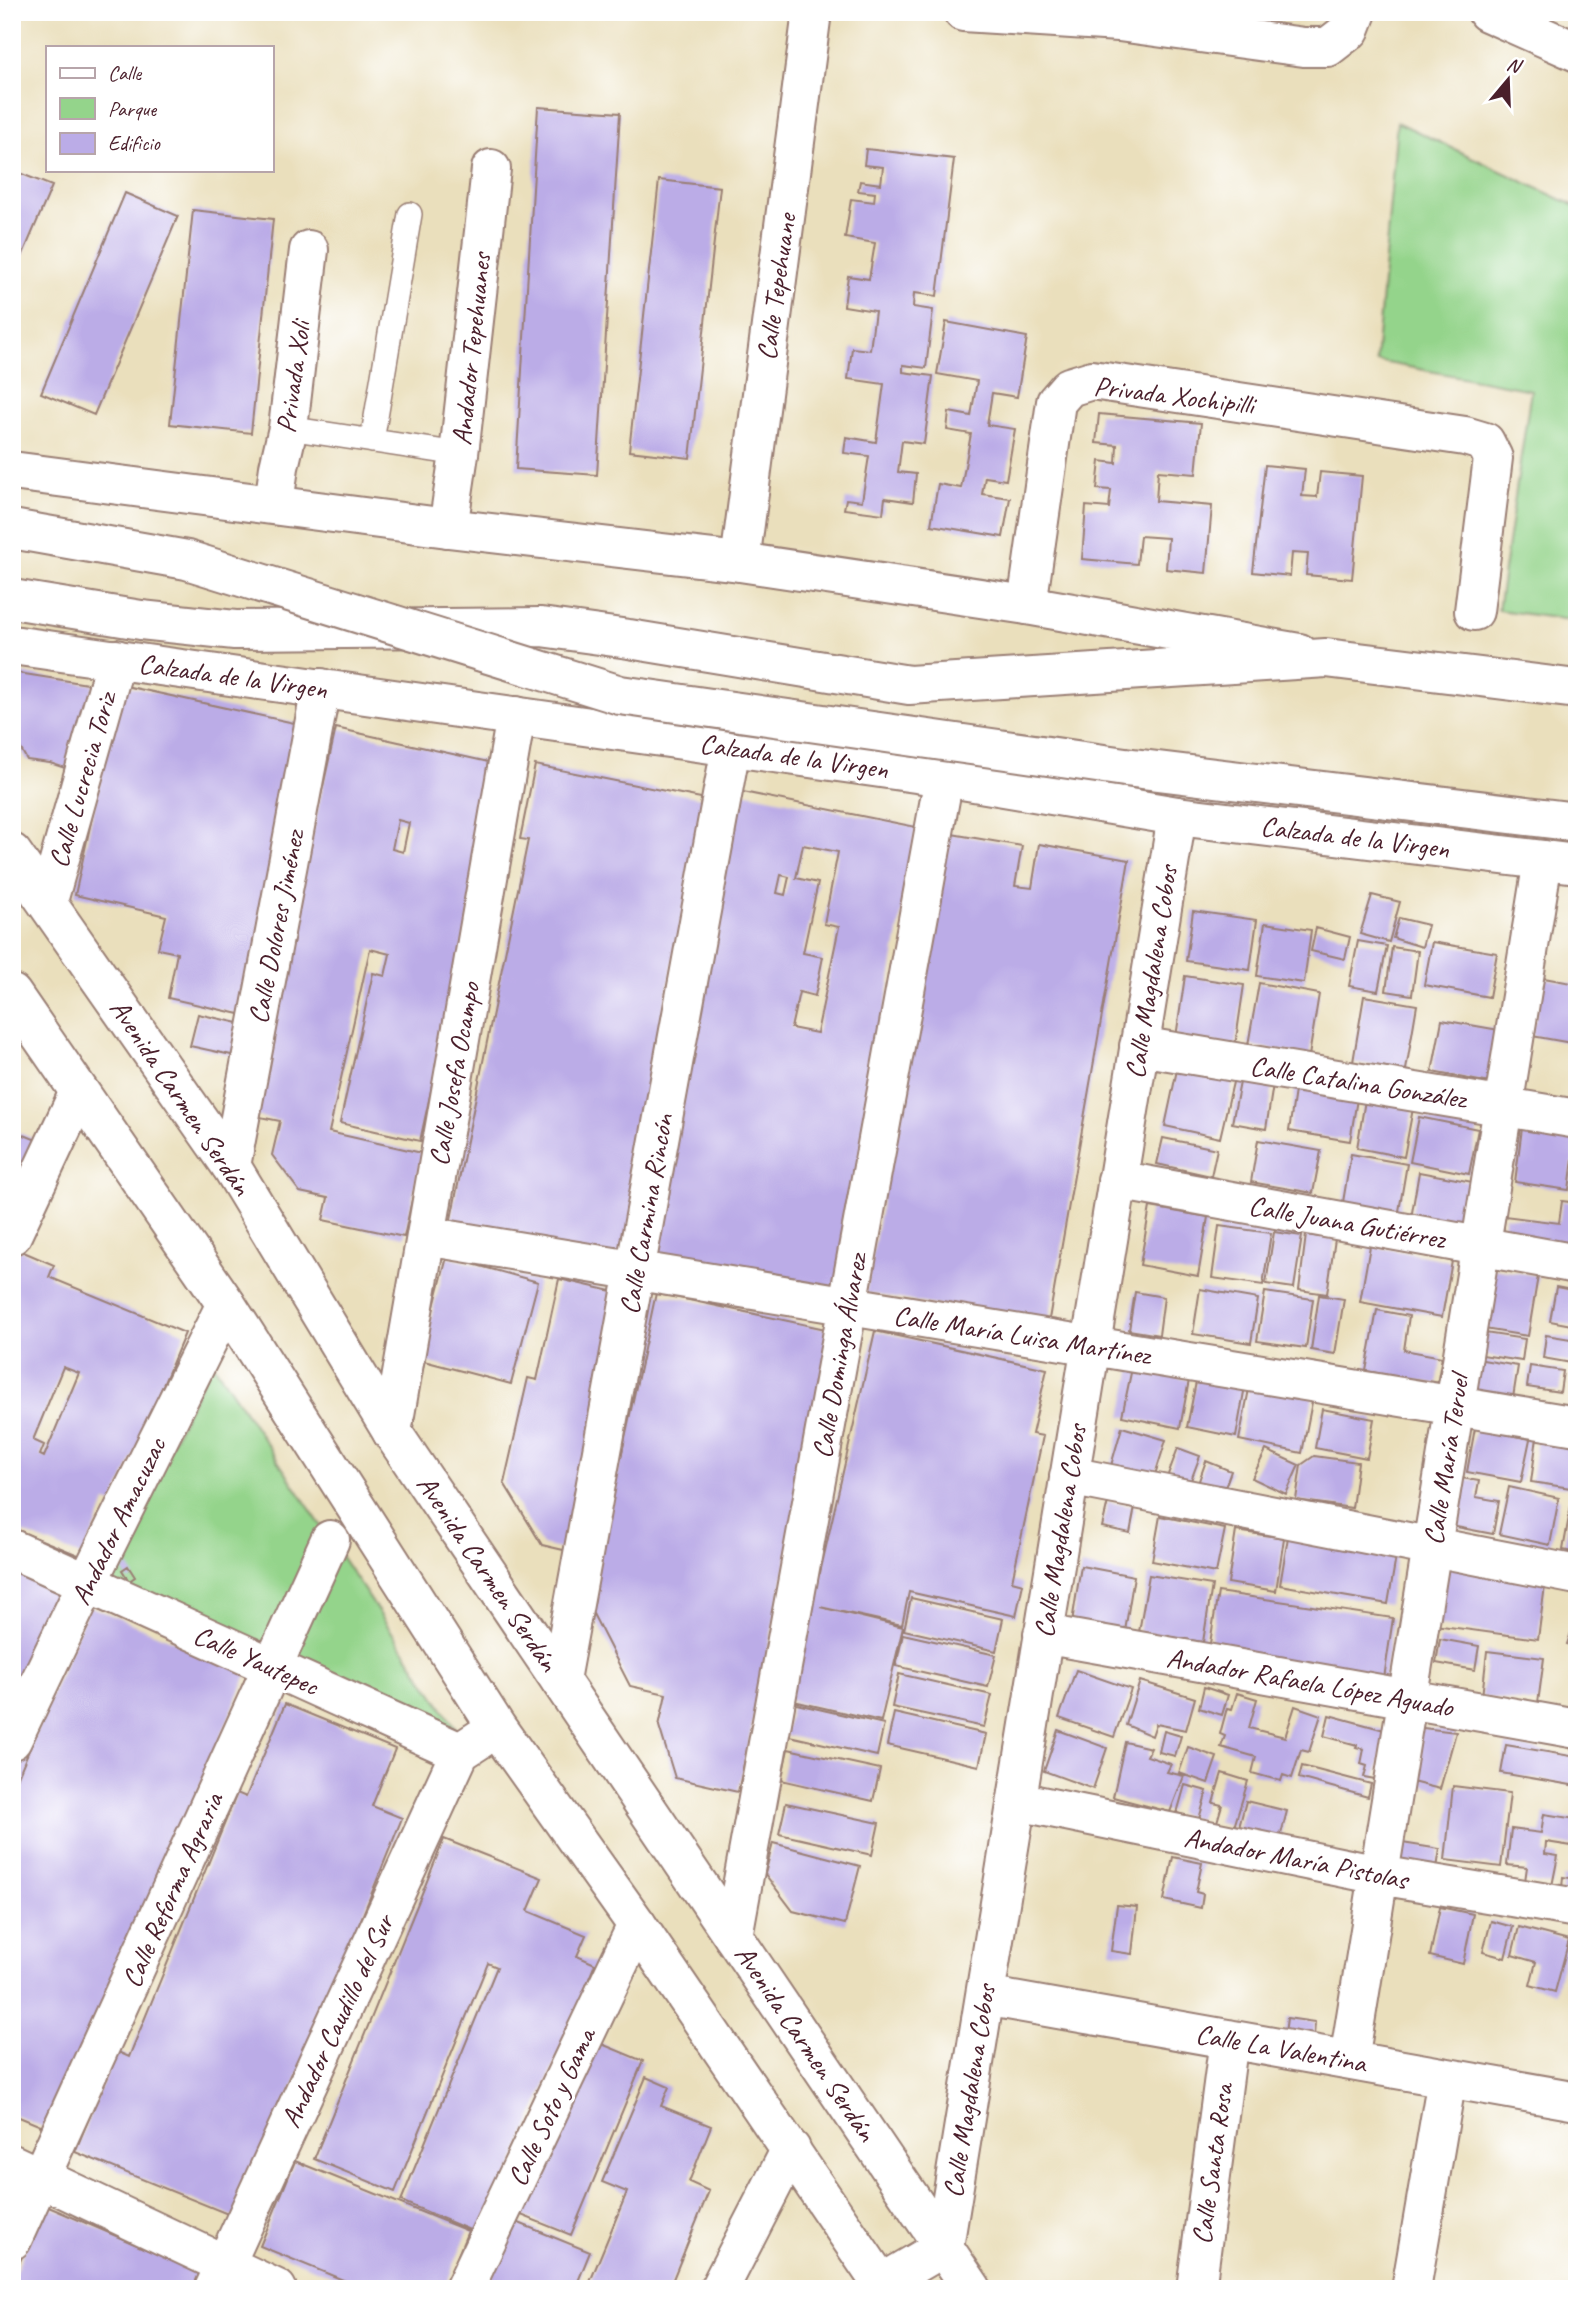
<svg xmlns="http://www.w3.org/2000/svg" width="1589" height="2301" font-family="Caveat,sans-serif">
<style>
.green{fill:#94d48b;stroke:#6f7a5b;stroke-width:2}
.building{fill:#bbace7;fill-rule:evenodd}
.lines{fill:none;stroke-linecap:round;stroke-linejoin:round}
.service-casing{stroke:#9a7f74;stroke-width:26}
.minor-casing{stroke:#9a7f74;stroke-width:42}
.tertiary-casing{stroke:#9a7f74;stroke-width:42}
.secondary-casing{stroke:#9a7f74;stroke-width:42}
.service{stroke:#fff;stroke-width:23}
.minor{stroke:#fff;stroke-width:38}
.tertiary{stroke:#fff;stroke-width:38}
.secondary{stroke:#fff;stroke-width:38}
.secondary-bridge-casing{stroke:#9a7f74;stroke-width:42;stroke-linecap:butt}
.secondary-bridge{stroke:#fff;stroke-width:38}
.labels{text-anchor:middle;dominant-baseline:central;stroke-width:6;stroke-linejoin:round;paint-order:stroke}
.street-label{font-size:28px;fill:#4a1f2b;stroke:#fff}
</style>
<rect width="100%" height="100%" fill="#fff"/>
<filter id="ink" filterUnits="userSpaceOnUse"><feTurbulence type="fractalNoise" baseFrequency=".0143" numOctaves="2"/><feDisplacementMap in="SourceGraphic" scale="14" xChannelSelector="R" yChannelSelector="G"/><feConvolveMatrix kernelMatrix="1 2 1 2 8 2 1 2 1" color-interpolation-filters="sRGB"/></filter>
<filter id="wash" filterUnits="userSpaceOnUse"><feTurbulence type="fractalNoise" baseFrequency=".00686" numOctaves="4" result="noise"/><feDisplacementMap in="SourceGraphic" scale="28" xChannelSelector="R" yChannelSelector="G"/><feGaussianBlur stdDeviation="1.57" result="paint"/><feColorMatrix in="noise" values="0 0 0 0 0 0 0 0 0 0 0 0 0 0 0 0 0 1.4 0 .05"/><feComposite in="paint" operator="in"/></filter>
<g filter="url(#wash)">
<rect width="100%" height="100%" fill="#eadfbc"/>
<path class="green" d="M1397,122l180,85v414l-79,-11 33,-220 -155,-29z
M212,1362l243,365 -10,2 -343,-148z"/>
<g id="blocks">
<path class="building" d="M538,107l82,6 -23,362 -81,-6z
M866,149l88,10 -17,137 -23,-3 -1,14 20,3 -7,58 -23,-3v7l30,4 -9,68 -22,-3 -4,31 18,2 -3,28 -28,-4 -2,16 -39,-5 2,-10 16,2 7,-45 -25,-3 2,-16 30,5 8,-58 -36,-5 4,-31 18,2 5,-39 -31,-5 4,-30 21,3 6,-36 -30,-5 6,-39 23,3 1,-9 -17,-2 2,-10 21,3 2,-17 -19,-2z
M12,170l40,16 -40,94z
M659,180l61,7 -30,271 -61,-7z
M125,193l53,23 -84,199 -53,-22z
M193,210l80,9 -22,214 -81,-9z
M946,322l81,15 -10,60 -25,-4 -5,32 28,4 -9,51 -21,-3 -3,17 28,4 -7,39 -72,-12 7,-41 23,4 10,-54 -24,-4 2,-18 22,4 6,-35 -40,-7z
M1099,414l102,9 -5,51 -38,-3 -2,30 56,5 -6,67 -40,-4 2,-31 -28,-2 -3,28 -55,-5 4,-53 23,2 2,-18 -14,-1 3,-28 16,2 1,-18 -21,-2z
M1265,465l40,4 -3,27 15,1 3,-25 42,4 -10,103 -46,-4 2,-21 -16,-1 -2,23 -37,-4z
M12,672l82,13 -23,85 -21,-7 -23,-3 -15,-27z
M121,685l187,41 -64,289 -76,-17 9,-45 -19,-4 8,-33 -91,-21z
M336,728l166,37 -82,376 -80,-18 33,-150 12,3 5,-22 -20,-5 -41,183 93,21 -18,84 -81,-17 5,-22 -28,-6 -28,-37 8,-34 -30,-6zM398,820l11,3 -6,29 -11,-3z
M535,765l171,34 -43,212 12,3 -50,247 -175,-37 78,-384 -8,-1z
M738,791l178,36 -80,468 -181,-38zM803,845l35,7 -14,72 15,3 -22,106 -26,-5 8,-36 16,4 8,-39 -20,-4 15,-70 -22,-5zM781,875l8,2 -4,18 -8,-2z
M946,833l76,13 -7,40 17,2 7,-44 90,16 -81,465 -182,-32z
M1372,895l28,7 -11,40 -29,-8z
M1193,911l64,9 -7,50 -64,-9z
M1399,918l29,7 -6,22 -29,-9z
M1265,923l46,7 -7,53 -47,-7z
M1316,928l34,9 -5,22 -34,-8z
M1358,941l29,5 -9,45 -29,-5z
M1432,942l65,11 -8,44 -65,-12z
M1392,947l26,4 -6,44 -26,-4z
M1185,976l59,9 -9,61 -59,-9z
M1544,978l33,6v60l-45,-8z
M1259,983l60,11 -10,62 -61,-11z
M1364,996l53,9 -11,65 -53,-8z
M198,1014l45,10 -7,32 -46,-10z
M1442,1020l57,10 -9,53 -58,-11z
M1178,1065l56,13 -14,60 -55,-12z
M1242,1072l32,6 -8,51 -34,-6z
M1296,1084l62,9 -8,48 -61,-10z
M1366,1094l48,9 -10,54 -47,-9z
M1419,1117l59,12 -9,45 -59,-12z
M1522,1128l54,8 -7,54 -54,-8z
M12,1130l27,11 -27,71z
M1163,1138l54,11 -6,27 -54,-12z
M1258,1140l63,11 -8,42 -62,-11z
M1351,1154l56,10 -10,59 -56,-9z
M1419,1172l59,11 -9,57 -60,-10z
M1562,1201l15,2v49l-75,-9 3,-27 54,7z
M1150,1207l58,10 -10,59 -58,-11z
M1219,1226l52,7 -8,52 -51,-7z
M1274,1232l28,4 -8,52 -28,-4z
M1306,1235l29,4 -8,55 -28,-4z
M1370,1246l82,15 -10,56 -82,-15z
M19,1250l35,15 -5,12 136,56 -72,171 -7,-3 -23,56 -71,-29v-261zM63,1367l16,6 -35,84 -4,-2 4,-10 -11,-5z
M447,1257l91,25 -27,102 -91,-24z
M1494,1269l44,7 -10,60 -44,-7z
M559,1279l70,16 -57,257 -30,-7 -38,-62 24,-105 9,2z
M1556,1287l21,4v35l-27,-5z
M1200,1289l58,10 -7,44 -58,-9z
M1135,1292l29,5 -5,38 -30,-5z
M1265,1292l48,7 -7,49 -49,-7z
M656,1293l179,38 -97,461 -63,-14 -16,-52 7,-32 -36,-8 -41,-80z
M1319,1295l25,4 -9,55 -24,-4z
M1377,1310l32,6 -5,34 38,7 -5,27 -71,-13z
M875,1331l172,38 -15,65 11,2 -31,145 11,3 -7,32 -107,-24 -7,33 -82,-18 83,20 -22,94 -92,-21 27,-128 4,1z
M1485,1333l40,6 -3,22 -40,-6z
M1546,1335l31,5v24l-34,-6z
M1477,1359l41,7 -6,38 -40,-7z
M1530,1366l33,5 -3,21 -33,-5z
M1132,1368l57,12 -9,48 -58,-12z
M1197,1377l48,9 -9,51 -49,-10z
M1250,1384l63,13 -11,56 -63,-13z
M1322,1409l52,10 -7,39 -52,-10z
M1122,1427l44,13 -13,41 -43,-12z
M1475,1428l55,11 -9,43 -54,-10z
M1537,1437l40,6 -6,45 -40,-6z
M1178,1448l22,8 -15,40 -22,-8z
M1266,1450l33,15 -13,29 -34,-16z
M1314,1456l44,6 -6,46 -56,-8 5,-35z
M1206,1461l25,10 -11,30 -25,-9z
M1456,1477l23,4 -3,16 23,4 -6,33 -47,-9z
M1509,1487l50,11 -9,47 -51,-11z
M1572,1500l5,1v52l-14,-3z
M1108,1502l27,5 -5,26 -28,-6z
M1160,1516l65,13 -9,44 -64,-12z
M1290,1525l108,20 -10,59 -108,-19z
M1236,1531l48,7 -8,53 -48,-8z
M12,1564l55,21 -55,138z
M1442,1564l104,14 -8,61 -104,-14z
M128,1566l7,11 -6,4 -7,-11z
M1081,1566l53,10 -9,55 -53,-9z
M1149,1575l63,10 -9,57 -64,-10z
M1218,1592l175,26 -10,67 -174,-35z
M911,1598l92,21 -7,32 -92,-21z
M89,1606l159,66 -193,460 -43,-18v-323z
M1577,1615v32l-10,-3z
M903,1634l93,21 -8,32 -92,-21z
M1440,1639l39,7 -4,24 -39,-7z
M1487,1651l57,7 -6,45 -56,-6z
M1076,1670l55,19 -17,48 -55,-19z
M899,1674l93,21 -8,32 -92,-20z
M1140,1681l55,17 -9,32 -30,-6 -4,12 -26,-11z
M1204,1687l24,8 -6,20 -23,-7z
M1237,1693l20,6 -8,29 36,9 10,-31 26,9 -12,37 -8,-2 -9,28 -9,-3 -2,6 -29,-8 4,-16 -35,-10 4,-11 -5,-2 7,-26 5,1z
M792,1703l92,21 -7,32 -92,-21z
M285,1704l110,45 -23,57 30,12 -162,401 -165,-67 41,-101 13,6 108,-264 9,4z
M894,1713l92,21 -7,32 -92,-21z
M1329,1715l59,16 -13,48 -11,-2 3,-11 -6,-2 3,-15 -8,-2 1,-2 -33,-9z
M1415,1727l41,5 -16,57 -32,-8z
M1058,1730l49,18 -14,41 -49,-18z
M1164,1731l17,5 -6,20 -16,-4z
M1125,1742l26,6 -4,8 24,8 -4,8 17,4 -14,36 -57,-15z
M1506,1745l71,12v29l-76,-13z
M1188,1747l29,10 -9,26 -29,-10z
M788,1749l92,20 -7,32 -92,-21z
M1302,1766l69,18 -3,13 -69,-19z
M1222,1773l26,8 -14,46 -17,-5 5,-17 -9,-2z
M1185,1785l22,6 -8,28 -22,-6z
M1453,1786l57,7 -9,74 -56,-7z
M1246,1801l41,10 -8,31 -41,-11z
M786,1803l93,20 -7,32 -93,-21z
M1544,1814l32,5 -4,27 -26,-4 -1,12 13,2 -6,30 -27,-5 2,-14 -20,-2 4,-36 30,4z
M444,1839l98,39 -14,33 58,24 -9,21 18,8 -111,272 -83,-35 96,-234 -9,-4 -93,229 -81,-33z
M1396,1842l44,7 -3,19 -45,-7z
M773,1843l87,23 -15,58 -52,-13 -28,-37z
M1173,1857l29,6 -6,29 7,2 -2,14 -37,-8z
M1563,1877l14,2v22l-16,-2z
M1117,1905l20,2 -5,47 -21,-3z
M1440,1907l33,7 -10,50 -33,-8z
M1491,1921l22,6 -8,31 -22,-6z
M1519,1927l50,13 -14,52 -25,-7 6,-23 -24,-7z
M1576,1962l1,1v24l-6,-2z
M1287,2018l28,4 -1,14 -29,-3z
M592,2040l51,21 -72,174 -50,-20z
M646,2077l23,10 -8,19 50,20 -22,56 20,9 -40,98h-82l40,-97 -25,-10z
M295,2161l173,70 -24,58h-79l-105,-43z
M44,2205l158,68 -6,16h-184v-9z
M514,2221l76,31 -15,37h-89z"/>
</g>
</g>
<g filter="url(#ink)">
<use href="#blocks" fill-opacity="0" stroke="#9a7f74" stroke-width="2"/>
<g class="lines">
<g class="service-casing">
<path id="service" d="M288,428l171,26
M372,441l38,-227"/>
</g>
<g class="minor-casing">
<path id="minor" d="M963,12l156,10 185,25h24l22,-17 7,-18
M1487,12l90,40
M274,504l5,-37 9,-39 21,-178
M448,528l11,-74 32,-285
M740,562l72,-550
M1027,605l29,-203 13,-15 23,-7 373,56 20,6 8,16 -19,153
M48,901l68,-242
M1139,1046l438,73
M231,1166l90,-478
M1117,1180l460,84
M12,1235l67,-143
M426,1236l1151,190
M392,1432l124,-716
M1069,1476l508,99
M12,1549l448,203 20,-13
M1043,1634l534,95
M560,1680l171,-933
M12,1740l75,-157 139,-279
M1017,1801l362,74 198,33
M733,1936l211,-1159
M985,1996l592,105
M1349,2060l194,-1200
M12,2164l265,125
M12,2240l318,-700
M881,2284l63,-37 233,-1431
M214,2289l246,-537
M464,2289l173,-364
M719,2289l72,-140
M1196,2289l33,-250
M1411,2289l36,-211"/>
</g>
<g class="tertiary-casing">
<path id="tertiary" d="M12,471l436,57 292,34 287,43 272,48
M12,645l932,132 233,39 400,48
M12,853l219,313 161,266 580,857
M12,994l214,310 271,424 140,197 248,364"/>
</g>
<g class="secondary-casing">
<path id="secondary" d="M12,599l129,21 94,10 306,-3 88,12 280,46 417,-27 251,31
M1125,767l452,55"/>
</g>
<use href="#service" class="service"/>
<use href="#minor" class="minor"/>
<use href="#tertiary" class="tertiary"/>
<use href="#secondary" class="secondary"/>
<g class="secondary-bridge-casing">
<path id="secondary-bridge" d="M12,529l175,31 433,135 505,72"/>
</g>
<use href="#secondary-bridge" class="secondary-bridge"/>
</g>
</g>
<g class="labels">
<g class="street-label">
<text transform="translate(776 287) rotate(-82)">Calle Tepehuane</text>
<text transform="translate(471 349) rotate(-84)">Andador Tepehuanes</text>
<text transform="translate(293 377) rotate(-82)">Privada Xoli</text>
<text transform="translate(1174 395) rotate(7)">Privada Xochipilli</text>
<text transform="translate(233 676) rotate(8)">Calzada de la Virgen</text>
<text transform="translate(794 756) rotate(8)">Calzada de la Virgen</text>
<text transform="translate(82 780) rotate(-74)">Calle Lucrecia Toriz</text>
<text transform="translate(1355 837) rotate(7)">Calzada de la Virgen</text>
<text transform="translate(276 927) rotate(-79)">Calle Dolores Jiménez</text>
<text transform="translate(1151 972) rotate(-81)">Calle Magdalena Cobos</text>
<text transform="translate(454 1074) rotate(-80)">Calle Josefa Ocampo</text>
<text transform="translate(1358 1082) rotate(9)">Calle Catalina González</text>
<text transform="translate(181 1097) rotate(56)">Avenida Carmen Serdán</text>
<text transform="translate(646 1214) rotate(-80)">Calle Carmina Rincón</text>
<text transform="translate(1347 1222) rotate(10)">Calle Juana Gutiérrez</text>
<text transform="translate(1022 1335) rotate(9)">Calle María Luisa Martínez</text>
<text transform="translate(839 1356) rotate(-80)">Calle Dominga Álvarez</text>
<text transform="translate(1446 1460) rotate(-81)">Calle María Teruel</text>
<text transform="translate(118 1521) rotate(-64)">Andador Amacuzac</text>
<text transform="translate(1060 1531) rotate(-81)">Calle Magdalena Cobos</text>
<text transform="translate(488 1573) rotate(56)">Avenida Carmen Serdán</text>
<text transform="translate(256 1660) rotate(24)">Calle Yautepec</text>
<text transform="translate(1310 1682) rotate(10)">Andador Rafaela López Aguado</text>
<text transform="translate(1296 1858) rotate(11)">Andador María Pistolas</text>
<text transform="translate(172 1890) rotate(-66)">Calle Reforma Agraria</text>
<text transform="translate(337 2021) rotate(-65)">Andador Caudillo del Sur</text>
<text transform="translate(806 2043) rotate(56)">Avenida Carmen Serdán</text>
<text transform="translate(1281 2048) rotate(10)">Calle La Valentina</text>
<text transform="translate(969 2091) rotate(-81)">Calle Magdalena Cobos</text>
<text transform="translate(551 2107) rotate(-65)">Calle Soto y Gama</text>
<text transform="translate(1212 2164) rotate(-82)">Calle Santa Rosa</text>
</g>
</g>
<rect width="1589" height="2301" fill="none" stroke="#fff" stroke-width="42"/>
<rect x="46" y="46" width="228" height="126" fill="#ffffff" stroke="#b7a5aa" stroke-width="2"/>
<rect x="60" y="68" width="35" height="10" fill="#ffffff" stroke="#b7a5aa" stroke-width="2"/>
<text x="108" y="80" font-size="21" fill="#4a1f2b">Calle</text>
<rect x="60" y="98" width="35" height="21" fill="#94d48b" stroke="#b7a5aa" stroke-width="2"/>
<text x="108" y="116" font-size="21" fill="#4a1f2b">Parque</text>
<rect x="60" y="133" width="35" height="21" fill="#bbace7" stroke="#b7a5aa" stroke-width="2"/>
<text x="108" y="150" font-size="21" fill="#4a1f2b">Edificio</text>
<g transform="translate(1508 80) rotate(19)" stroke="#ffffff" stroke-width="5" paint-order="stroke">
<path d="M0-5L12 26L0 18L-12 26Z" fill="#4a1f2b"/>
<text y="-10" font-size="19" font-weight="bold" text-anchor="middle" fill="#4a1f2b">N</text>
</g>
</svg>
